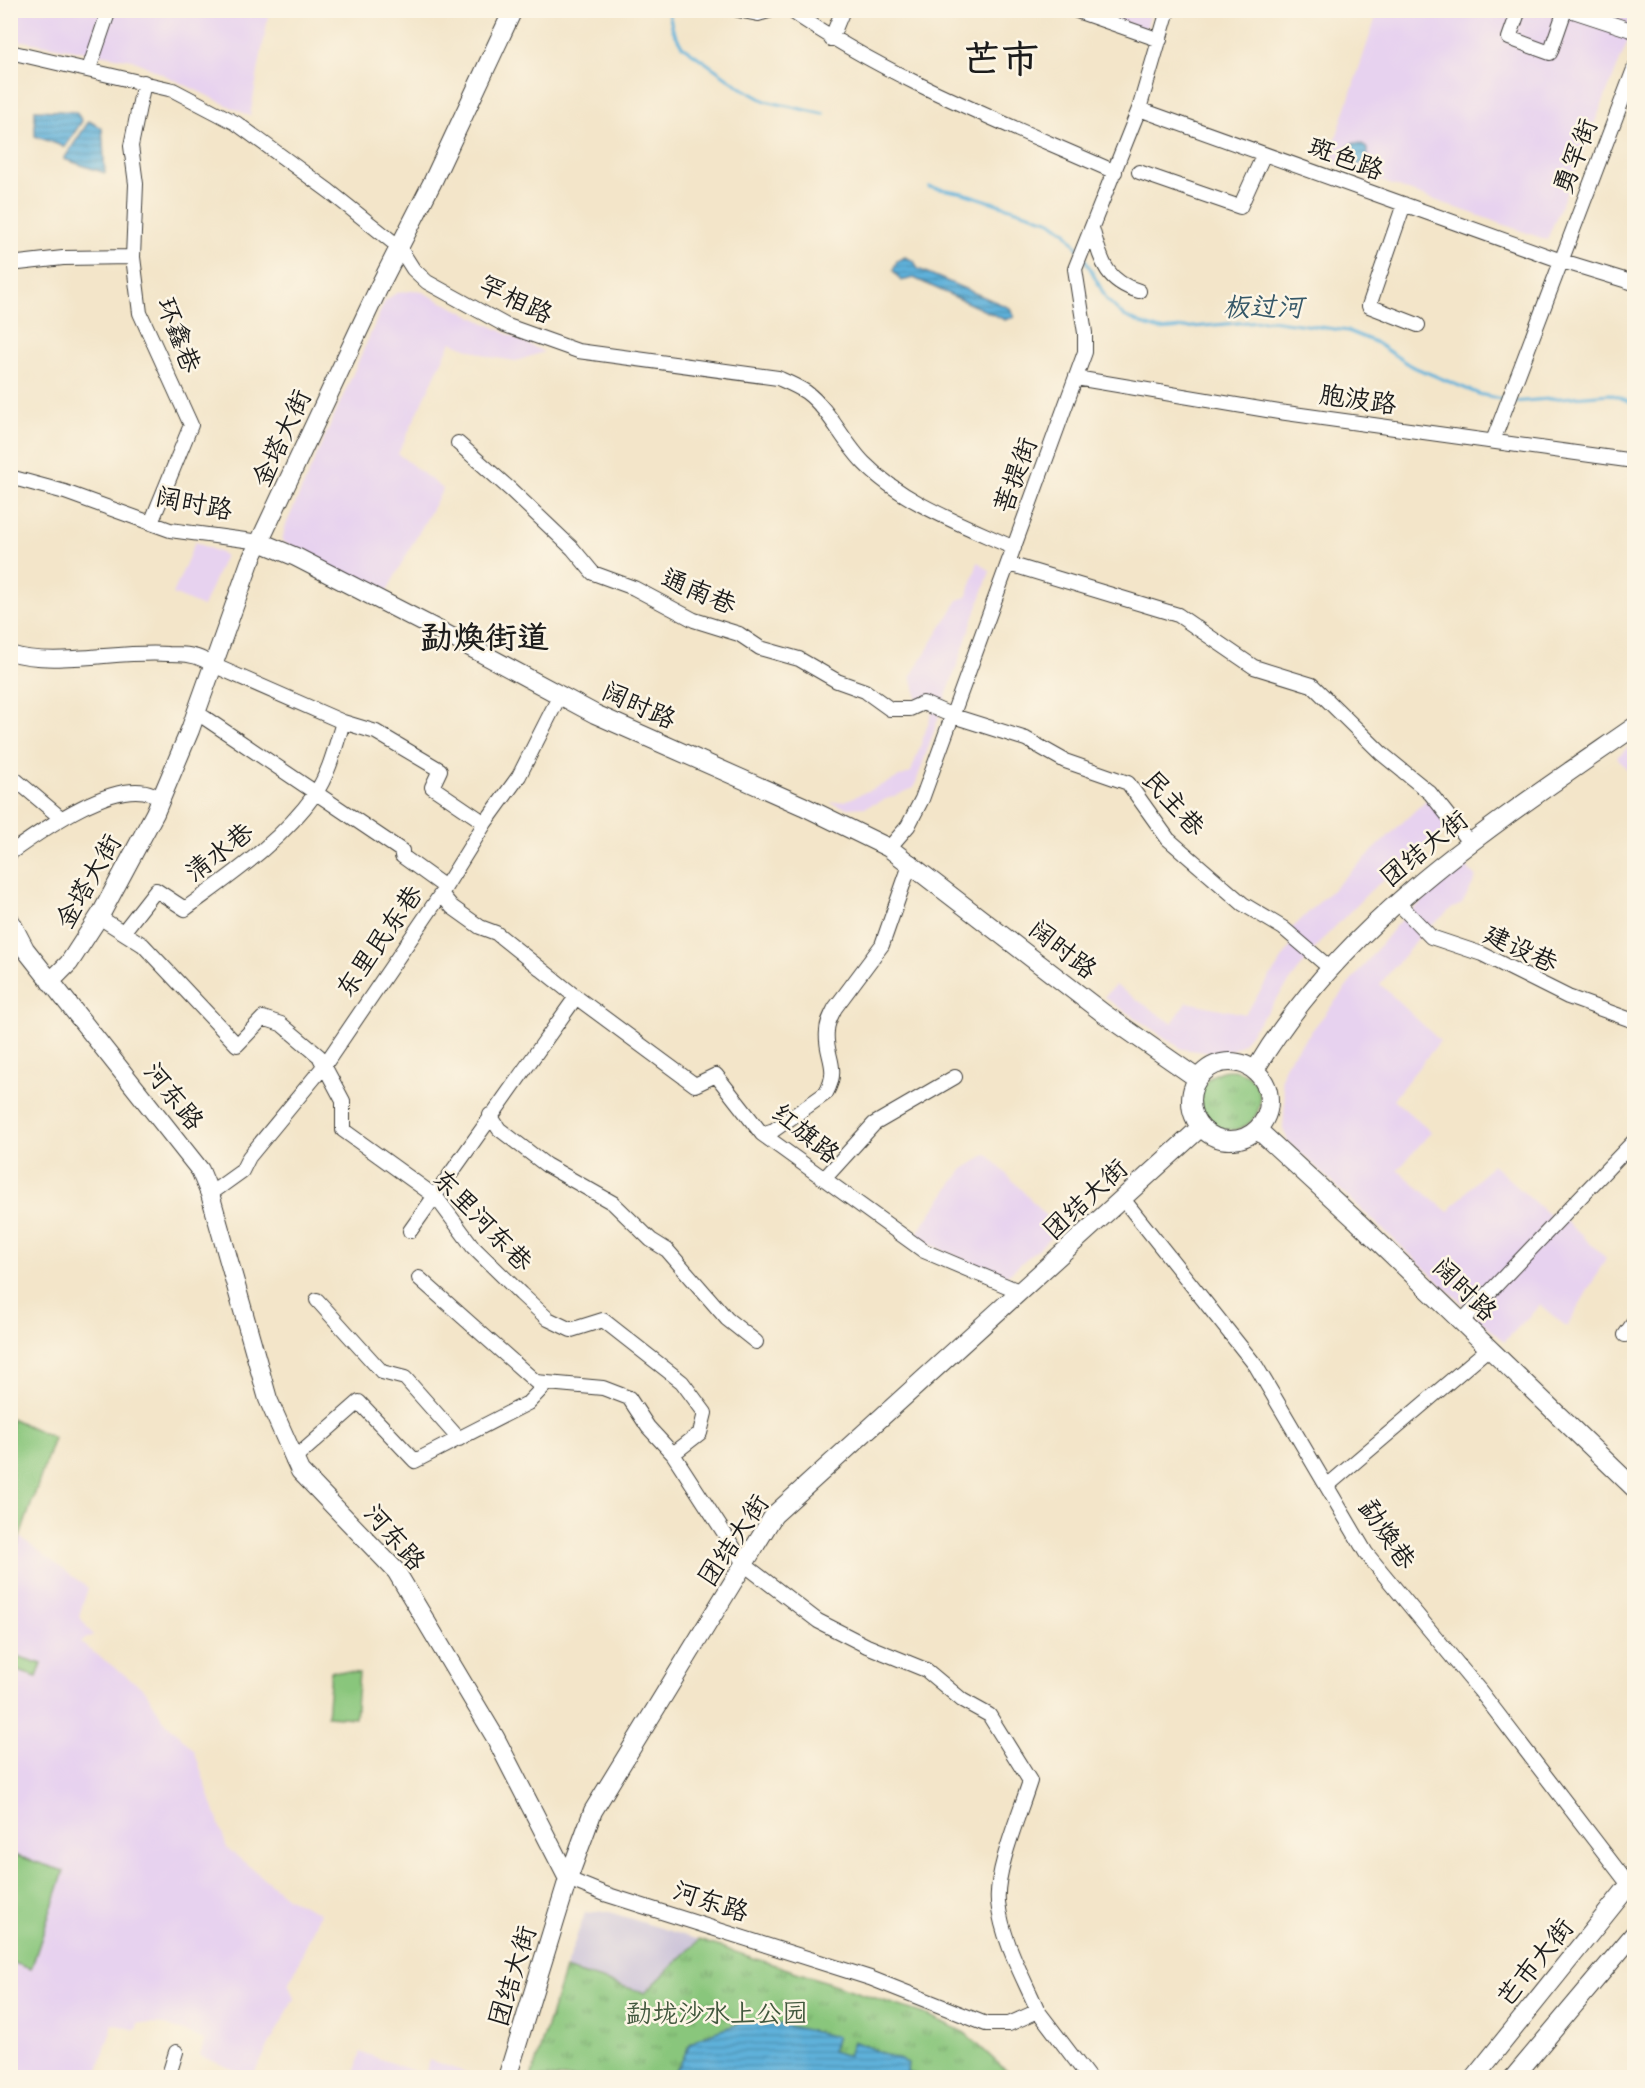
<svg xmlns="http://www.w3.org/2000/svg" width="1645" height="2088" font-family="Itim,'LXGW WenKai TC',sans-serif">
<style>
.built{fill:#e7d2ef}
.industrial{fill:#c8bfd8}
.grass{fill:url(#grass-tufts);stroke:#52714c;stroke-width:1.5}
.pitch{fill:#89c67c;stroke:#52714c;stroke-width:1.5}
.water{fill:url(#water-rules);stroke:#3d667b;stroke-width:1.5}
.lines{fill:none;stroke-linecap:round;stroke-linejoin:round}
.stream{stroke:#5eb1da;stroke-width:3}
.minor-casing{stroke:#3c3a36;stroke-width:16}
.major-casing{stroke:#3c3a36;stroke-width:20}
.minor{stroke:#fff;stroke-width:14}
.major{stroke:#fff;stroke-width:18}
.labels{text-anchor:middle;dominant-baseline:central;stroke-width:5;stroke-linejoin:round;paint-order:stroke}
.street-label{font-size:26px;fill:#1c1c1c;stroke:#fcf5e5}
.park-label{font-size:26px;fill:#42583e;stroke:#fcf5e5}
.water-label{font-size:27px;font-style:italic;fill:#365868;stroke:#fcf5e5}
.district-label{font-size:32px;font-weight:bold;fill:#1c1c1c;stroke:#fcf5e5}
.town-label{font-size:38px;font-weight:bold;fill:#1c1c1c;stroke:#fcf5e5}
</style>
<defs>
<pattern id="grass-tufts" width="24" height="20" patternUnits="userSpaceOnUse" patternTransform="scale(1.5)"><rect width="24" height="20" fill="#89c67c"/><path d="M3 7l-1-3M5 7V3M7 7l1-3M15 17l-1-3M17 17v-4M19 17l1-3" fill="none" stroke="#6fa065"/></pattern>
<pattern id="water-rules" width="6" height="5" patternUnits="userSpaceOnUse" patternTransform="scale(1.5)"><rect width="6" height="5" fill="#5eb1da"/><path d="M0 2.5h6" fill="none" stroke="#4d8fb0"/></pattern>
</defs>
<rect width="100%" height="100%" fill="#fcf5e5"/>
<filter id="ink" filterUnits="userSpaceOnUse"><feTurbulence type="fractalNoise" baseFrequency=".0167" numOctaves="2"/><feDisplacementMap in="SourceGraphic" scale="12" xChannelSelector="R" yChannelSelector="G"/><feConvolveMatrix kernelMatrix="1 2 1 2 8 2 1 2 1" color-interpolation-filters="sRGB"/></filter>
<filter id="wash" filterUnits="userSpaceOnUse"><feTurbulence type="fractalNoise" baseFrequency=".008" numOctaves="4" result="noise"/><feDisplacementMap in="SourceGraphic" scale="24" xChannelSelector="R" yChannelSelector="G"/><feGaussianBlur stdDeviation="1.35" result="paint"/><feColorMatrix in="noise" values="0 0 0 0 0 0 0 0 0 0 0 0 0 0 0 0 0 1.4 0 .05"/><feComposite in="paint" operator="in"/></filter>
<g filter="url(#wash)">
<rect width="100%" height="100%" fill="#f3e5c9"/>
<path class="built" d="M10,11h259l-19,105 -117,-56 -122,-21z
M1089,11h62l-5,19z
M1378,11h256v15l-87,214 -219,-78z
M418,290l126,62 -28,9 -26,-4 -39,-15 -53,112 45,35 -59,107 -102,-55 3,-14 100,-226 11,-8z
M195,542l30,13 -22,52 -30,-13z
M978,562l12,9 -76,217 -48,19 -18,1 -18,-5 15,-2 66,-29 23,-65 -16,-6 -7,-25 47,-76 9,-3z
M1634,742v36l-17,-21z
M1427,799l25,28 -81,63 -50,51 -79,103 -10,6 -12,4 -38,-5 -78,-52 11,-12 57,38 15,-21 58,12 52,-77 -7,-7z
M1464,863l12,15 -14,26 -11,5 -30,26 -41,49 60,57 -47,58 38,33 -33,38 50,42 44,-48 58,52 5,-5 51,47 -39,69 -27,-22 -36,37 -216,-201 -5,-12 2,-28 -4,-22 5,-16 110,-138z
M987,1154l73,76 -56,48 -90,-41 48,-67z
M11,1418l8,118 69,52 -9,28 14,19 -13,7 65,48 18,29 31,31 33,98 61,50 32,15 -31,72 5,14 -42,78 -52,-21 4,-16 -38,-15 -28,-2 -2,7 -23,-6 -17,53 -85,1z
M361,2052l64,23 4,-15 50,17h-126z"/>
<path class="industrial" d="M606,1911l93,29 -54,53 -80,-24 20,-56z"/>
<path class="grass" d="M1200 1100a30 30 0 1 1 60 0a30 30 0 1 1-60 0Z
M699,1940l231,76 35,17 48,44 -482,1 34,-109 80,24z"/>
<path class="pitch" d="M11,1418l43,20 -43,125z
M10,1654l32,10 -5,13 -26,-8z
M331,1671l28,2 -4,45 -28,-2z
M11,1854l53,17 -33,98 -20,-7z"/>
<path class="water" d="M35,110l41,2 6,9 -17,26 -30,-11z
M89,121l13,7 3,45 -41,-14z
M1346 154a11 11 0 1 1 22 0a11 11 0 1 1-22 0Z
M905,257l9,4 4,8 92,39 4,9 -9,3 -91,-42 -13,3 -8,-11 4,-9z
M746,2021l39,4 52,12 -5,14 16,5 5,-15 55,22 -1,9 13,5h-252l11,-11 11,-22 11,-7z"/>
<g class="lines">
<path class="stream" d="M668,10l5,20 9,16 60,42 23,13 59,13
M929,187l34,6 88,28 15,11 12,17
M1085,259l22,41 17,16 18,8 18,6 111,-10 77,11 27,11 36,24 68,28 26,6
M1512,402l98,-8 24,9"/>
</g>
</g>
<g filter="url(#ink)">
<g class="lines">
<g class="minor-casing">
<path id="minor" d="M738,10l20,4 14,-4
M790,10c99,69 215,113 325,162
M1074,10l86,30
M1519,10l-10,28 41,15 15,-43
M1570,10l64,21
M831,39l12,-29
M10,52l163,38 63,33 93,68 70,56 14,22 14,13 78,43 73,26 200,27c9,4 19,8 28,14 24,18 37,50 58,71 39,40 100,62 150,85
M89,69l20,-59
M144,82l-13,64 5,38 -3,73 7,56 51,112 -40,98
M1139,109l420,151 75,23
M1139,172l101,35 24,-53
M1404,204l-35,102 49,19
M1092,228c9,31 12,53 47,63
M10,264l53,-6 70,-1
M1076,378l203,34 355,49
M1493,441l141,-372
M458,443l53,47 62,59 20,24 41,15 60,32 45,14 21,14 39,11 38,22 28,10 25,18h20l13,-6 30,13 73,23 39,22 63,22 40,56 75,65 40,24 48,41
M10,477l55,15 105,38 90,12
M1009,564l169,51 76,52 58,18 69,68 49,40 39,49
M10,653c42,14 111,-3 158,1 13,0 25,0 36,6
M213,665l130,57 33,10 64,38 -8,17 53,36
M196,714l9,4 197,133v5l43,31
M10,775l51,43
M889,848l19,-22 14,-27 163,-447v-19l-10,-64 64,-160 29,-99
M10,853c31,-22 104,-75 142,-59
M441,894l11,13 28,20 16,6 80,64 119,88 21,-10 46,59 162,117 97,41
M1397,902l34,35 51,17 86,43 66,24
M99,917l44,28 94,100 26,-27 18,6 38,32 24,45v29l93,67 37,50 48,47 27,25 23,11 32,-10 79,62 23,31 -5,20 -27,21
M124,931l32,-41 29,19c46,-34 96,-67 130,-115 14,-20 21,-49 28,-72
M490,1115l9,14 47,36 67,38 38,37 16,10 60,69 29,23
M762,1134l12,-4 52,-37c15,-26 -2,-38 1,-62 0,-8 4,-15 8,-23l47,-63 29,-83
M824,1179l50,-55 81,-47
M210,1194l32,-23 7,-14 75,-91 117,-172 44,-71 34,-47 41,-81
M1123,1199l133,167 110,187 115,139 148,193
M410,1231l166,-234
M419,1278l117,104 67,6 26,10 19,29 25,27 72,111 73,56 49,25 59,24 36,30 27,15 41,66c-10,32 -35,90 -32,121 4,38 25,75 40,109
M317,1300l65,72 23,6 54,61
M1462,1321l172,-180
M1625,1335l9,-13
M293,1460l66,-58 56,59 113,-58 19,-20
M1327,1486l162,-138
M568,1879l37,15 265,84 116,46h23l29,-13 51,67
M168,2078l8,-26"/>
</g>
<g class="major-casing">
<path id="major" d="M260,542l36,15 146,75 153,82 208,92 86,42 214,165 95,66
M10,920l15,29 175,221 10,24 58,205 32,72 96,100 99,166 73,142
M50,982l19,-19 33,-51 53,-99 35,-83 60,-168 130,-277 52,-102 81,-173
M1191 1101a39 39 0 1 1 78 0a39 39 0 1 1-78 0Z
M1255,1070c89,-150 239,-246 379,-343
M1257,1129l101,93 276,266
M507,2078l61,-199 25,-68 181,-296 427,-388
M1474,2078l160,-199
M1513,2078l121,-144"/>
</g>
<use href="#minor" class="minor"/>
<use href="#major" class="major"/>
</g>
</g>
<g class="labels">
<g class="street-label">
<text transform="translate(1575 156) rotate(-69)">勇罕街</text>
<text transform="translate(1346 158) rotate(20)">斑色路</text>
<text transform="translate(516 299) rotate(25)">罕相路</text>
<text transform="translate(179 335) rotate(69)">环鑫巷</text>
<text transform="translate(1358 399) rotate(8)">胞波路</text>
<text transform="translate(281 438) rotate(-65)">金塔大街</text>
<text transform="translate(1015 475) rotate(-70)">菩提街</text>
<text transform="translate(194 503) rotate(11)">阔时路</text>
<text transform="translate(699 591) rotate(23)">通南巷</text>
<text transform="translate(639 705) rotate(24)">阔时路</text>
<text transform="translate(1174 803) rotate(48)">民主巷</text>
<text transform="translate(1424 848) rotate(-39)">团结大街</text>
<text transform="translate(219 852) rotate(-38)">清水巷</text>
<text transform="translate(88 881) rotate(-60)">金塔大街</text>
<text transform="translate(379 941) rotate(-55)">东里民东巷</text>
<text transform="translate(1521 948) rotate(25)">建设巷</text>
<text transform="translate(1063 949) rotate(38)">阔时路</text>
<text transform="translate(174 1096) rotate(51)">河东路</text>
<text transform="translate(806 1133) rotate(39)">红旗路</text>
<text transform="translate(1085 1199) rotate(-43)">团结大街</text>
<text transform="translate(483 1220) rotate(46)">东里河东巷</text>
<text transform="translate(1465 1289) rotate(44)">阔时路</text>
<text transform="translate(1388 1534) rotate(56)">勐焕巷</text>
<text transform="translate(395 1537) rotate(49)">河东路</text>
<text transform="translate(733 1540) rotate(-56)">团结大街</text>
<text transform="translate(711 1901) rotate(18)">河东路</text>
<text transform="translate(1535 1962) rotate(-51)">芒市大街</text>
<text transform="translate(512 1976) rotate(-73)">团结大街</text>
</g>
<g class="park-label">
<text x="717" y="2013">勐垅沙水上公园</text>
</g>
<g class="water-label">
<text x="1263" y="306">板过河</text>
</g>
<g class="district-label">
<text x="485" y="637">勐焕街道</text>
</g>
<g class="town-label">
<text x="1001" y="59">芒市</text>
</g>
</g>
<rect width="1645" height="2088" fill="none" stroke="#fcf5e5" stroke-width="36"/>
</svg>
